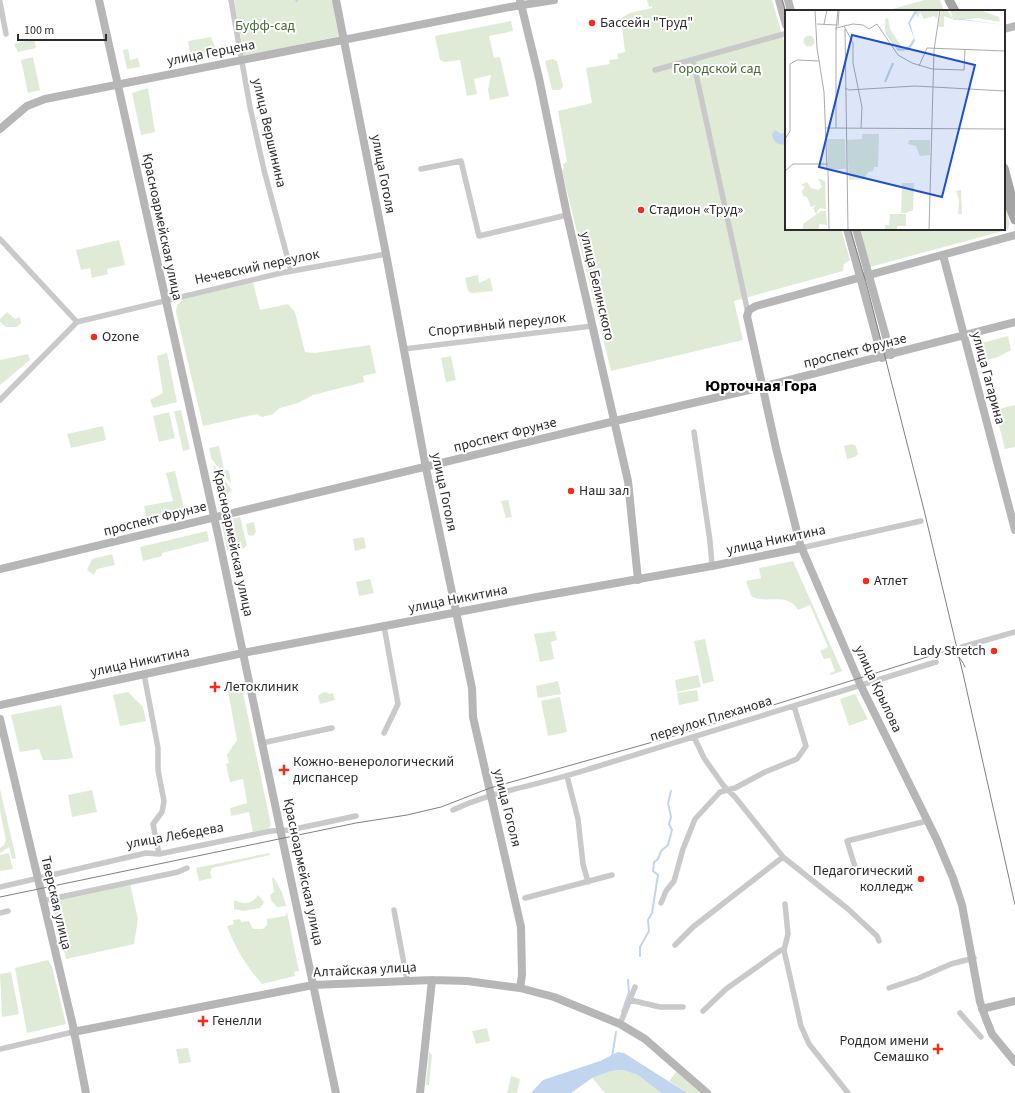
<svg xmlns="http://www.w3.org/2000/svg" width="1015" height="1093" font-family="'Source Sans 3',sans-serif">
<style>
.green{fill:#dfebd7}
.water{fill:#c1d5ee}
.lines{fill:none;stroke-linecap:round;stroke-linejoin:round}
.stream{stroke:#c1d5ee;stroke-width:2}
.street{stroke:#c9c9c9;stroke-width:5.5}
.secondary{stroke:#b6b6b6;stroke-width:8}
.primary{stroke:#a4a4a4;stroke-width:9}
.tram{stroke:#818181;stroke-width:1}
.poi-dot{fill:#f52c1b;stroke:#fff;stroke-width:1.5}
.labels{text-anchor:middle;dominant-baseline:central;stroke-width:4;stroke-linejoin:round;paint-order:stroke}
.poi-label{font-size:14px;fill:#2c2c2c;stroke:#fff;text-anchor:start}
.park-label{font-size:14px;fill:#466b36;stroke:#fff}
.street-label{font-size:14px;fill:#2c2c2c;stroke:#fff}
.quarter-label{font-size:16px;font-weight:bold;fill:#000;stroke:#fff}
.inset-river{fill:none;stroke:#c1d5ee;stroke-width:2}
.inset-road{fill:none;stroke:#ababab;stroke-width:1}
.view{fill:#1d4ed8;fill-opacity:0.15;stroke:#1d4ed8;stroke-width:2}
.inset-edge{fill:none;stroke:#2c2c2c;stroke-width:2}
</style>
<rect width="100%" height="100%" fill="#fff"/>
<path class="green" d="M234,0h99l7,36 -96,20z
M647,0h125l14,48v181h55l9,31 -6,4 -1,7 -109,30 9,39 -132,31 -49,-200 2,-3 -1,-4 4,-2 -9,-51 34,-8 -6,-35 24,-4 -1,-4 9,-1 -1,-5 8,-2 -4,-34 9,-5 22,-5v-2l-3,1z
M924,0h16l4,11h-58z
M511,21l2,10 -24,5 5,22 6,-1 9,39 -19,4 -2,-10 3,-15 -17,4 3,15 -10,2 -7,-36 -15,2 -5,-2 -5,-24z
M211,37l4,10h-3l1,8 -22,4 -3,-18z
M34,39l2,9 -18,4 -4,-8z
M128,49l2,11 8,-2 2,9 -13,2 -4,-19z
M33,57l7,33 -12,3 -7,-33z
M553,59l4,2 6,25 -3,4h-8l-7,-29z
M148,88l7,44 -14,3 -9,-42z
M1004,205c3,9 10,21 1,27l-2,-1 -133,36 -10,-38h144z
M119,240l6,25 -18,4 1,5 -16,4 -2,-10 -9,2 -5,-20z
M478,275l1,8 11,-5 3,13 -21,2 -4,-2 -3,-13z
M253,282l7,28 28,-6 7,8 10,40 10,1 55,-8 6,28 -13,3 1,6 -51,13 -15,8 -18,5 -7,6 -11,3 -5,-3 -54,12 -27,-114 1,-7 7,-6z
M7,312l8,7 5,-2 1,6 -4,4h-11l-6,-5v-3z
M1008,336l3,14 -13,7 -15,4 -5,-17z
M167,353l10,49 -24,6 -3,-8 13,-7 -6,-37z
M28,354l2,6 -30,25v-25z
M451,356l5,24 -10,2 -5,-24z
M1015,405v42l-10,2 -10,-39z
M181,410l9,39 -7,2 -9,-40z
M169,412l6,26 -16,4 -6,-26z
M103,426l3,14 -35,8 -4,-14z
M852,444l4,2 2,8 -3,3 -8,2 -3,-13z
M219,446l5,23 5,2 2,13 -20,-26 -2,-10z
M213,464l19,26 -4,4 -1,6 -2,2 -4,-2z
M175,471l10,41 -64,15v-4l25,-6 -2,-11 29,-5 -7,-28z
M508,500l4,17 -6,1 -5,-17z
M240,517l7,28c-5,6 -13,7 -20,5l-5,-26 4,-4z
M254,522l2,10 -3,4 -5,-1 -2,-11z
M207,531l2,10 -47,12v3l-19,5 -3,-14z
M364,537l2,11 -11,3 -2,-12z
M112,554l3,11 -18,4 -3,6 -7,-5 5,-11z
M793,561l49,110 -11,4 -1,-2 5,-2 -5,-13 -6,1 -4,-8 8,-4 -18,-42 -12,5c-10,-19 -33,-5 -47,-14l-5,-15 15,-3 -2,-10z
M370,579l4,14 -15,3 -3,-14z
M555,631l2,9 -6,2 3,17 -14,3 -6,-28z
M705,639l9,42 -11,3 -9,-43z
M698,675l3,12 -24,5 -2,-12z
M558,681l3,13 -23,4 -2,-12z
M242,688l29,137 -3,4 -15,3 -4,-20 -18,4 -1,-8 17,-5 -4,-24 -13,3 -4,-18 3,-1 -2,-8 10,-15 -9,-49z
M697,690l2,11 -20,4 -2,-12z
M128,692l15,15 3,14 -26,5 -7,-31z
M326,692l3,2 4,-1 2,7 -15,4 -2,-8 4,-3z
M855,694l13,25 -19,7 -9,-27z
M560,697l7,35 -19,4 -7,-35z
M61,705l12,53 -15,2h-15l-4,-11 -19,3 -9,-37z
M0,789l16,69 -4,1 -3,-12 -9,6v-5l4,-3 2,-5 -6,-29z
M92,790l5,22 -25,5 -4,-22z
M9,853l4,16 -13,2v-16z
M269,853l1,2 -58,13 -2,5 2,5 -13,3 -3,-13z
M272,878h2l8,14 4,14 -9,1 -6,-7 -1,-5 4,-3z
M130,884l8,35 -4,25 -68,15 -14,-58z
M258,895l6,7 -4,6 -17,3 -9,-2v-9c9,5 19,4 24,-5z
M287,912l12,59 -5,1 1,4 -33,8c-15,-17 -27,-36 -35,-58l7,-2 -1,-4 7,-1 1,3 8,-1 4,8h10l4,-4v-6l18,-3z
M48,960l4,7 14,57 -39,9 -12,-65z
M11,972l8,42 -17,3 -2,-43z
M487,1028l3,13 -14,3 -4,-13z
M188,1048l3,14 -12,2 -3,-15z
M429,1052l3,3 -3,30h-3z
M623,1070l15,5 23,18h-56l-13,-15 19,-7z
M677,1071l24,22h-14l-18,-12z
M511,1076l9,3 -3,14h-10z"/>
<path class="water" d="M775,130l6,4 5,-2v12c-8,2 -13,-2 -14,-10z
M618,1052l6,1 63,40h-26l-23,-18 -15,-5 -12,1 -19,7 -21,15h-40l12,-13 57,-19z"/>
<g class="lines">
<path class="stream" d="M296,0l1,1
M640,956v-9l9,-16 -1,-11 4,-7 6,-38 -5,-4 1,-9 4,-3 3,-8 7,-6 4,-15 -3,-6 2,-7 -3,-14 3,-12
M622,1012l7,-20 -1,-12
M612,1057l4,-25"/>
<path class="street" d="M231,0l19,107 14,63 27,101
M0,2l6,32
M693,60l55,253
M655,70l129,-36
M421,169l40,-8 18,75 88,-21
M0,239l77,83
M404,349l188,-23
M0,400l77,-78 204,-49 105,-19
M694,432l16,109 2,25
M801,548l120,-27
M962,647l53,-15
M144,674l14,74v22l6,31 -2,11 -9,12 6,30
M384,733l14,-29 -14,-78
M694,737l10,21 19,27 12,12 48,60 65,52 29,27 2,5
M262,743l70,-15
M567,776l11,43 5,45 5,18
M453,810c43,-20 91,-26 136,-41 116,-36 232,-71 347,-107
M857,873l-10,-32 80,-20
M0,887l146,-34 13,1 112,-23 19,-1 66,-14
M525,898l87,-23
M42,901l136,-29 9,-4
M661,903l5,-12 8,-10 9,-32 12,-30 25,-27 15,-4 30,-16 32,-13 9,-13 -12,-40
M785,904l3,30 -4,16 17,76 8,18 39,49
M394,910l13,70
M0,913l8,-2
M675,945l18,-18 90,-70
M889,988l30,-10 32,-14 23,-6
M630,1000l30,7h23
M703,1011l23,-22 55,-39h3
M960,1013l21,24
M620,1024l15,-37
M0,1049l73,-17"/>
<path class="secondary" d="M99,0l118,530 119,563
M336,0l50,254 40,214 46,220 1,29 48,210 1,48 -2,13
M520,0l19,78 28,137 61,266 10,99
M779,0l7,25
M788,0l3,11
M1004,29l11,-3
M0,129l27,-23 18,-7 465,-92 44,-7
M847,229l35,129
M856,229l35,126
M1015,235l-259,71 -7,4 -2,6 29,132 24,96 61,142 76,154 16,38 9,27 18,97 6,17 6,15 23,28
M943,255l72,275
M0,569l615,-148 147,-34 253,-65
M0,705l243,-52 294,-56 175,-31 89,-18
M0,719l73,307 13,67
M982,1009l33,-8
M73,1032l240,-47 119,-5 35,1 53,7 34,9 66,27 25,15 62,54
M420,1093l12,-113"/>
<path class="primary" d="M949,0l6,11
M1004,168l11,41
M1004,193l11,27"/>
<path class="tram" d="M782,0l4,13
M850,229l17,57 57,224 40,168 51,227
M0,897l356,-74 51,-8 34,-8 49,-19 184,-52 269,-84c11,-1 18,5 22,15"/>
</g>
<g class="poi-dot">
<circle cx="592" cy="23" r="4"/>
<circle cx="641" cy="210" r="4"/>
<circle cx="94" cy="337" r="4"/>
<circle cx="571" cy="491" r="4"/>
<circle cx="866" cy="581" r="4"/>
<circle cx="994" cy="651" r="4"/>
<path d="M213 681h4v4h4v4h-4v4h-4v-4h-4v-4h4z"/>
<path d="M282 764h4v4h4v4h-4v4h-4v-4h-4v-4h4z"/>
<circle cx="921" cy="879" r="4"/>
<path d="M201 1015h4v4h4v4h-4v4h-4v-4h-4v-4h4z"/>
<path d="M936 1043h4v4h4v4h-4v4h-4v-4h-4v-4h4z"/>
</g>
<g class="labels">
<g class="poi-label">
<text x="600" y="23">Бассейн "Труд"</text>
<text x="649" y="210">Стадион «Труд»</text>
<text x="102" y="337">Ozone</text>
<text x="579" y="491">Наш зал</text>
<text x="874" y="581">Атлет</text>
<text x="986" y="651" text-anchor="end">Lady Stretch</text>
<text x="224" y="687">Летоклиник</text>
<text x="293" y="762">Кожно-венерологический<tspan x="293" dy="16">диспансер</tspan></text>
<text x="913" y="871" text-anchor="end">Педагогический<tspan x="913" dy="16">колледж</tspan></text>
<text x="212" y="1021">Генелли</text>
<text x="929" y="1041" text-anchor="end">Роддом имени<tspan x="929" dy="16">Семашко</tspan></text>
</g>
<g class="park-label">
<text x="265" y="26">Буфф-сад</text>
<text x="717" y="69">Городской сад</text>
</g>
<g class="street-label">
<text transform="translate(211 53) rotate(-11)">улица Герцена</text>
<text transform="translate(269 133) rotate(77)">улица Вершинина</text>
<text transform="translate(383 174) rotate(79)">улица Гоголя</text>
<text transform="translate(162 227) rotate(78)">Красноармейская улица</text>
<text transform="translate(257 267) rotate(-12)">Нечевский переулок</text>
<text transform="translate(597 286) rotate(77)">улица Белинского</text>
<text transform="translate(497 325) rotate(-6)">Спортивный переулок</text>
<text transform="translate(855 351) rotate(-14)">проспект Фрунзе</text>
<text transform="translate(988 378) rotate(75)">улица Гагарина</text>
<text transform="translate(505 435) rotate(-14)">проспект Фрунзе</text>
<text transform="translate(444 492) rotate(78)">улица Гоголя</text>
<text transform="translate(155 519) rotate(-14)">проспект Фрунзе</text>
<text transform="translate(776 540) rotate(-12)">улица Никитина</text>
<text transform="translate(233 543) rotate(78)">Красноармейская улица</text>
<text transform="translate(458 599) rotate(-11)">улица Никитина</text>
<text transform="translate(140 662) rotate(-12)">улица Никитина</text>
<text transform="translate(878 689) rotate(65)">улица Крылова</text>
<text transform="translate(711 719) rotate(-17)">переулок Плеханова</text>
<text transform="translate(507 808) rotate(76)">улица Гоголя</text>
<text transform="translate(175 836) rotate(-10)">улица Лебедева</text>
<text transform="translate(303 872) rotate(78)">Красноармейская улица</text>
<text transform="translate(56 903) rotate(77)">Тверская улица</text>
<text transform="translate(365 970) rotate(-3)">Алтайская улица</text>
</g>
<g class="quarter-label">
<text x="761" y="386">Юрточная Гора</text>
</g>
</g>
<g transform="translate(785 10)">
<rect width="220" height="220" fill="#fff"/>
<path d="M133,0h21l-2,9 -3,-3 -10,3 -4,-7 -2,6 -3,-4zM156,0h6l6,9 13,2 -12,-1 -10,-4v11h-6zM165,0h30l19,7 1,5 -22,-4 -16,2 -9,-3zM103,8l2,11 13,20 -6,-1 -10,-14 -2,-15zM18.5 31a5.5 5.5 0 1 1 11 0a5.5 5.5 0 1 1-11 0ZM77,124h17l-1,33h-4l-1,4 -5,1 -4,7 -15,1 -2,-40 15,-1zM42,129h18l1,30h-18zM124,130h21v15l-10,1 -4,-10 -8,-2zM33,168l7,3 1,28 -6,-1 -4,6 -3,-6 3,-3 -5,2 -4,-10 -4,-1 -1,-5 3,-4 -4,-2 6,-3 4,6 7,2 4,-3zM117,173h12l-1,27 -7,3h-5zM176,180l1,24h-4l1,-14 -3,-9zM36,201h5l1,14 -8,-1v6l-16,-1v-5zM105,204h16v12h-9v4h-12v-5h4z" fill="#dfebd7"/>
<path d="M130,0h3l-8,13 5,18 -6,9 -11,1 -12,-17 -2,-15 3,15 10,14 6,1 6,-3 5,-8 -6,-15zM162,0l7,8 51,7 -51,-6z" fill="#c1d5ee"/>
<path class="inset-river" d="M100,72l8,-19"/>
<path class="inset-road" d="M30,0l2,38 7,44 3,78M32,14l19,1M39,14l3,-14M53,16l1,-16M59,16l9,17v20l9,44 -1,21M51,17v101M51,18l17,-4 10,1 6,4 8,-5 21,31 14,8 20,6 32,1 1,-20M60,19l3,201M51,20l2,-20M134,56l8,-18 78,3M60,78l4,2 66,-4 90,5M40,118l180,1M0,129l5,-8v-67l7,-4 22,1M43,159l1,61M0,161l8,-7h35M144,220l5,-180 6,-40"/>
<path class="view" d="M67,25l123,30 -33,132 -123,-30z"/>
<rect width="220" height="220" class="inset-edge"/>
</g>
<path d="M18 34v6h88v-6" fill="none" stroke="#2c2c2c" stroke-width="2"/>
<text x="24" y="34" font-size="12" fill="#2c2c2c" stroke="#ffffff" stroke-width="3" paint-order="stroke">100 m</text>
</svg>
